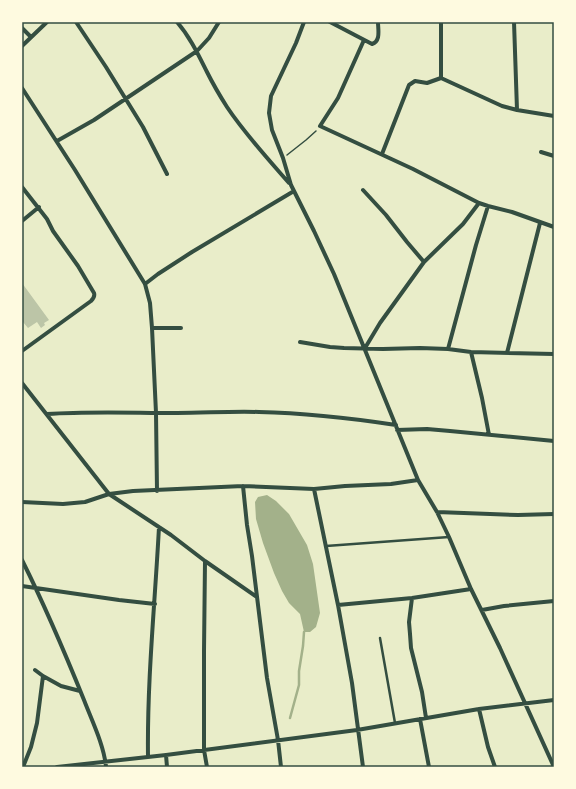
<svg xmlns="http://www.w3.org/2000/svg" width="576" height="789" font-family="Karla,sans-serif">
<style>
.water{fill:#a3b18a}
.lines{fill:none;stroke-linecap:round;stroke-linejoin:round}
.stream{stroke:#a3b18a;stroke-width:2.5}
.building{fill:#bcc5a7}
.path{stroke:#344e41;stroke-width:1.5}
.service{stroke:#344e41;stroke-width:2.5}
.minor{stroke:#344e41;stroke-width:4}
.neatline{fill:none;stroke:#344e41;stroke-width:1.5}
</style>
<rect width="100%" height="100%" fill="#e9edc9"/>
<path class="water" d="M267,495l9,6 13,13 18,31 6,19 7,49 -4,14 -6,5h-6l-4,-18 -11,-11 -7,-12 -8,-18 -11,-30 -7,-24 -1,-17 3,-5z"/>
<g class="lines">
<path class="stream" d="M290,718l9,-33v-14l4,-25 1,-14"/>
</g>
<path class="building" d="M22,283l27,37 -5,3 1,2 -4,3 -4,-6 -9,6 -5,-6 -1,1z"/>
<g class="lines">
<path class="path" d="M287,155l19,-15 10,-9"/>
<path class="service" d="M326,546l123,-9
M380,638l15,85"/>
<path class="minor" d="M76,22l30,45 37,60 24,47
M177,22c13,15 21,32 30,50 6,12 13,24 20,35 18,27 41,52 62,76
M304,22l-8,21 -25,53 -2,17 3,17 11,28 8,27 23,46 20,43 84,206 19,32 12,25 22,52 29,59 54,119
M330,22l42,22c9,-3 6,-14 6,-22
M441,22v56
M514,22l3,88
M22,28l9,9
M364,40l-26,58 -18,28 93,43 66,34 9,3 24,6 42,15
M22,46l25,-24
M441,78l61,28 15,4 37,6
M22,88l53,82 70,114 5,19 2,25 4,85 1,78
M57,141l37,-21 103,-69 12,-13 10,-16
M541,152l13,4
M382,154l27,-69 6,-4 12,2 14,-5
M22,187l25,32 6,12 25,35 16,27c1,3 -1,6 -3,8l-69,50
M363,190l23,25 21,27 17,20
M22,221l17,-14
M145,284l13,-10 34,-22 102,-61
M152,328h29
M300,342l30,5 14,1 39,1 37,-1 28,1 23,3 83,2
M365,348l15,-25 44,-61 39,-38 16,-21
M448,349l28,-104 12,-39
M471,352l11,46 7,37
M507,353l33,-130
M22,383l87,111 62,41 34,26 52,36
M47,414c43,-3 87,-1 130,-1 28,0 55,-2 82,-1 46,1 91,6 137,13
M397,430l30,-1 23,2 104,10
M243,486l4,39 5,31 15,122 11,62 3,27
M314,489l24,116 14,78 11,84
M22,502l41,2 22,-2 24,-8 24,-3 110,-5 71,3 31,-3 46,-2 27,-4
M437,512l81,3 36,-1
M22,560c23,46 43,93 62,140 8,21 20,45 22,67
M205,561l-1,90v99l3,17
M22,586l97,14 36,4
M412,598l-3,24 1,12 1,14 11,44 4,26
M338,605l74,-7 59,-9
M482,610l22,-4 50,-5
M35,670l8,6 18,10 19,5
M479,709l9,38 7,20
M420,719l9,48
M166,755l1,12
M148,757c-1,-77 7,-154 11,-230
M23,767l8,-20 6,-24 6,-47
M57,767l109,-12 191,-25 122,-21 75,-9"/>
</g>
<rect width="576" height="789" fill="none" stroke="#fefae0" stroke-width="46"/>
<rect x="23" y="23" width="530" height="743" class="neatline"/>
</svg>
